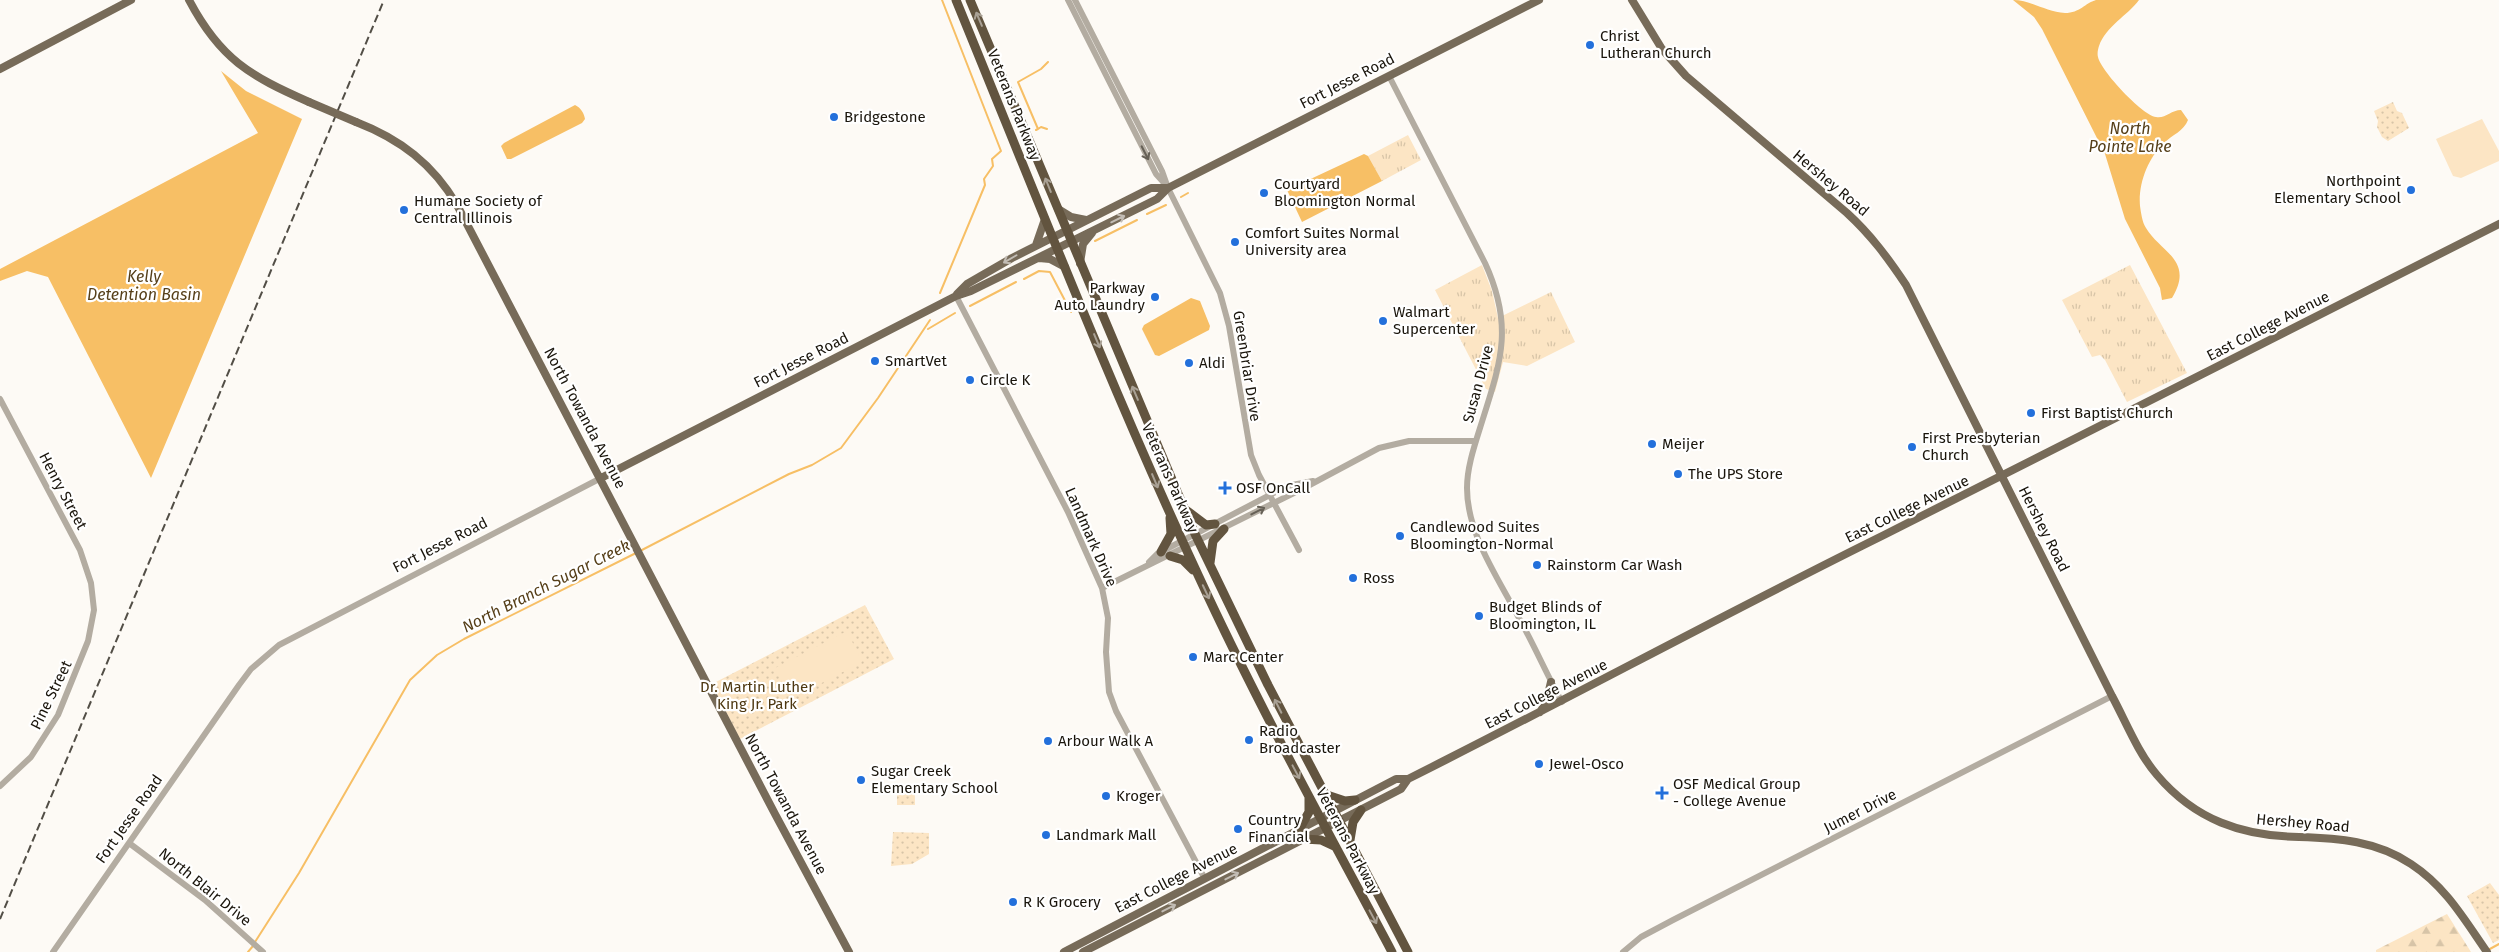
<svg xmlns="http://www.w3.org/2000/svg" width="2499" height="952" font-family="'Fira Sans',sans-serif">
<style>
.grass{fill:url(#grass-tufts)}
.forest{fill:url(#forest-firs)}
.park{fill:url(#park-dots)}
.garden{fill:#fce5c4}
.water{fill:#f7bf65}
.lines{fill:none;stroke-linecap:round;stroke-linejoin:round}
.stream{stroke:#f7bf65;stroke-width:2}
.minor{stroke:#b3aca1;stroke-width:6}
.major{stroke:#776b59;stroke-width:8}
.highway{stroke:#62543f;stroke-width:9}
.rail{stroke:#524e46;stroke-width:2;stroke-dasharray:8 4;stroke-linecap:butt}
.major-bridge{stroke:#776b59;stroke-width:8}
.oneway{stroke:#a9a195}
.oneway2{stroke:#666056}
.oneway3{stroke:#c2bcb4}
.poi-dot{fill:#2370db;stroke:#fff;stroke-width:2}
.labels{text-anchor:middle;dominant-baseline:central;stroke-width:4.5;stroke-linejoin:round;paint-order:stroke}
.poi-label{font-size:15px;fill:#1a150c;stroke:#fff;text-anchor:start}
.street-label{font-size:15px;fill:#1a150c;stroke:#fff}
.park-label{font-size:15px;fill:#4d3710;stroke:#fff}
.water-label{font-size:16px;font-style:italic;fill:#563f19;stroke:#fff}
</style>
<defs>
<pattern id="grass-tufts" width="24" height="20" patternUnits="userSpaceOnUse" patternTransform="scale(1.25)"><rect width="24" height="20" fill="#fce5c4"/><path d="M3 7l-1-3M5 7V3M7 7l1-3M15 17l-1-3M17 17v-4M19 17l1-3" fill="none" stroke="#d7c4a7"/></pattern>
<pattern id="forest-firs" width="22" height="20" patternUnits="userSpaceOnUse" patternTransform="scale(1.25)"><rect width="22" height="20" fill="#fce5c4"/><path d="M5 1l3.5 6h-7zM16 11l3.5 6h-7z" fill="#d7c4a7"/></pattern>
<pattern id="park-dots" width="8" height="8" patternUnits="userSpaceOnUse" patternTransform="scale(1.25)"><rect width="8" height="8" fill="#fce5c4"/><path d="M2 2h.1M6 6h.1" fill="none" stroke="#d7c4a7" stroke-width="1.8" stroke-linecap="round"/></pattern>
</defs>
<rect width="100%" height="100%" fill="#fdfaf5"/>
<path class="grass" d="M1408,135l13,25 -39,21 -14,-25z
M1482,265l10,26 6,27 53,-26 24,50 -48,24 -24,-4 -8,30 -9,-3 -51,-99z
M2130,265l57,108 -60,29 -22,-42 -5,-5 -8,2 -30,-57z"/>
<path class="forest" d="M2447,914l24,38h-95v-2z"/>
<path class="park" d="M2393,102l4,9 5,2 7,15 -21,13 -6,-4 -5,-10 1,-6 -4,-10z
M865,605l29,54 -154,80 -28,-55z
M897,792l18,1v12h-18z
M893,832l36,1v21l-17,10 -21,2z
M2490,883l9,12v45l-6,3 -26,-47z"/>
<path class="garden" d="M2482,119l17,32v10l-38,17 -8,-2 -17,-37z
M847,631l15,31 -71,37 -16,-31z"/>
<path class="water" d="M2013,0c18,0 33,12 52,13 15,0 20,-10 31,-13 12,0 31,0 43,0 -12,16 -33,26 -40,46 -1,3 -2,8 -1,11 3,14 44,58 58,60 9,2 15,-7 25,-7l7,10c-4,11 -16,15 -24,23 -16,15 -26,41 -24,63 1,6 2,16 6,22 14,24 49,32 26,70l-10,2 -2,-12 -35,-69 -20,-65 -63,-125 -8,-12z
M221,71l25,20 56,28 -151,359 -103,-201 -21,-6 -27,10v-12l258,-136z
M575,105c6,3 9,8 10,14l-3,4 -71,36h-4l-6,-13 3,-3z
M1364,154l4,2 14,25 -80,41 -15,-32z
M1191,298l9,3 10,25 -1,4 -50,26 -4,-1 -13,-26 2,-4z"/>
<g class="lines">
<path class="stream" d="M1038,129l3,-2 6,2
M1036,130l2,-1 -20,-47 23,-13 7,-7
M1181,197l7,-4
M1147,214l19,-9
M1095,241l42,-21
M1024,279l15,-8 11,1 21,40
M940,293l45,-108 -1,-6 9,-13 -1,-7 9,-8 -59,-151
M970,306l46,-24
M928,329l27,-16
M640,551l149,-77 23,-9 29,-17 37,-50 52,-78
M255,942l44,-69 111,-193 27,-25 27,-16 172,-86
M2488,950l11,-6
M248,952l5,-6"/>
<path class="minor" d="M1068,0l88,174 9,10
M1075,0l87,171 6,17 52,105 9,33 22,129 8,20 40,75
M1389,76l96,187c30,65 15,101 -5,165 -6,19 -13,40 -13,60 0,47 32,91 53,132 15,27 27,55 42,82
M956,296l112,216 34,76 6,30 -2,34 3,40 7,19 89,168
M0,399l80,151 11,33 3,27 -6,31 -30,74 -27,42 -31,29
M1149,562l8,-8 130,-68 26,-5
M1102,588l202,-100 75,-40 30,-7h67
M129,843l76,57 58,52
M53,952l186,-267 12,-16 28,-24 322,-167
M1623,952l18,-15 32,-17 439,-224"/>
<path class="major" d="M189,0c31,59 61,76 120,102
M1632,0l30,49 24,27 161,137c24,22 41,45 59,72l206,411c14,26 26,57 45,79 38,45 85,61 142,62 39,1 78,4 112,27 35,23 53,55 76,88
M0,69l131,-69
M356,122c44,17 77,42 101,83l318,609 74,138
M1058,209l13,8 15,3
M1036,245l9,-26
M1039,258l11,1 15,8
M1080,263l3,-19 9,-11
M957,294l10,-10 45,-26 139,-70h17
M601,478l355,-182 15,-5 186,-92 11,-11 371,-188
M1540,712l6,-9 5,-21
M1064,952l332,-173h12c160,-80 316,-165 476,-244 206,-102 410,-208 615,-311
M1083,952l318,-163 7,-10"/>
<path class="highway" d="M956,0c79,193 155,388 243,577 59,128 127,251 193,375
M970,0l225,534 73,151 140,267
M1186,510l20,15 9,-1
M1161,552l10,-18 -1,-16
M1170,556l13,4 10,10
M1210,563l3,-22 11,-12
M1324,794l21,7 10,-1
M1300,828l9,-16v-14
M1304,839l17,1 15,7
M1350,840l3,-18 8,-12"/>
<path class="rail" d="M0,919l384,-919"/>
<path class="major-bridge" d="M309,102l47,20"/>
</g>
<defs><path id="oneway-shaft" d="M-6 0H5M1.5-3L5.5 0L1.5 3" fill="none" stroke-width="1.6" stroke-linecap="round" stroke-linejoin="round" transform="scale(1.25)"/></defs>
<g class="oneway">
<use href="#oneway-shaft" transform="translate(979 19) rotate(-113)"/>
<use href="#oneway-shaft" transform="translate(1048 185) rotate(-112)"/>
<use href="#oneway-shaft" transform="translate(1097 341) rotate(67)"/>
<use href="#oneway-shaft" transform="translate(1135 393) rotate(-113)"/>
<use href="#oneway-shaft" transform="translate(1155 481) rotate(67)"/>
<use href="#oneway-shaft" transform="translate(1206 592) rotate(65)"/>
<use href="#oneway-shaft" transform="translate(1278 706) rotate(-117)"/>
<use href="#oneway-shaft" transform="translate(1296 772) rotate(62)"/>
<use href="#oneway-shaft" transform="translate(1373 917) rotate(62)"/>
</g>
<g class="oneway2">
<use href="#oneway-shaft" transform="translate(1145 153) rotate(63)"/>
<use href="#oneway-shaft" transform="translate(1258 511) rotate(-27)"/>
</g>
<g class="oneway3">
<use href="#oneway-shaft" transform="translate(1118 219) rotate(-26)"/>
<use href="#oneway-shaft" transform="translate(1010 259) rotate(150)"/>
<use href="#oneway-shaft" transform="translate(1232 876) rotate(-27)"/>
<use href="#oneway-shaft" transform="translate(1169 908) rotate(-27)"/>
</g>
<g class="poi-dot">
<circle cx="1590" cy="45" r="5"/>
<circle cx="834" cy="117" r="5"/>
<circle cx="2411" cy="190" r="5"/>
<circle cx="1264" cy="193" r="5"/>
<circle cx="404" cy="210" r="5"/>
<circle cx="1235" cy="242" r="5"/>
<circle cx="1155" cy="297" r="5"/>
<circle cx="1383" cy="321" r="5"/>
<circle cx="875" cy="361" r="5"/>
<circle cx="1189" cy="363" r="5"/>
<circle cx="970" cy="380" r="5"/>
<circle cx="2031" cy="413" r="5"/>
<circle cx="1652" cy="444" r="5"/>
<circle cx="1912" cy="447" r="5"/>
<circle cx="1678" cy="474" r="5"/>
<path d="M1222.5 480.5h5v5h5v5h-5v5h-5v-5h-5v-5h5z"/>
<circle cx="1400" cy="536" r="5"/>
<circle cx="1537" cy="565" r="5"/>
<circle cx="1353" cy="578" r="5"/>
<circle cx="1479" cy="616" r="5"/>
<circle cx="1193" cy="657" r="5"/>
<circle cx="1249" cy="740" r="5"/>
<circle cx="1048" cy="741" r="5"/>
<circle cx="1539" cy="764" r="5"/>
<circle cx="861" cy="780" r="5"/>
<path d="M1659.5 785.5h5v5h5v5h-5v5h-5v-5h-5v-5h5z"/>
<circle cx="1106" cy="796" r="5"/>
<circle cx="1238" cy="829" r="5"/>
<circle cx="1046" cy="835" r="5"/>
<circle cx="1013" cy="902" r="5"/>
</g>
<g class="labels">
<g class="poi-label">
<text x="1600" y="36">Christ<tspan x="1600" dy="17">Lutheran Church</tspan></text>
<text x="844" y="117">Bridgestone</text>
<text x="2401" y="181" text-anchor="end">Northpoint<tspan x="2401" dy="17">Elementary School</tspan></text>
<text x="1274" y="184">Courtyard<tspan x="1274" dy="17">Bloomington Normal</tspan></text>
<text x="414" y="201">Humane Society of<tspan x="414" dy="17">Central Illinois</tspan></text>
<text x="1245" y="233">Comfort Suites Normal<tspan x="1245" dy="17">University area</tspan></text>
<text x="1145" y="288" text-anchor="end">Parkway<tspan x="1145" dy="17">Auto Laundry</tspan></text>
<text x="1393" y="312">Walmart<tspan x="1393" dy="17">Supercenter</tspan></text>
<text x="885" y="361">SmartVet</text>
<text x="1199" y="363">Aldi</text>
<text x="980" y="380">Circle K</text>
<text x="2041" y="413">First Baptist Church</text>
<text x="1922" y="438">First Presbyterian<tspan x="1922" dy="17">Church</tspan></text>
<text x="1662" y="444">Meijer</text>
<text x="1688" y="474">The UPS Store</text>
<text x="1236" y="488">OSF OnCall</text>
<text x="1410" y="527">Candlewood Suites<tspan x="1410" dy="17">Bloomington-Normal</tspan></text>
<text x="1547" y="565">Rainstorm Car Wash</text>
<text x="1363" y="578">Ross</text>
<text x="1489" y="607">Budget Blinds of<tspan x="1489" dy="17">Bloomington, IL</tspan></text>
<text x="1203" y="657">Marc Center</text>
<text x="1259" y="731">Radio<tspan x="1259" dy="17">Broadcaster</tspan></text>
<text x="1058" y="741">Arbour Walk A</text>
<text x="1549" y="764">Jewel-Osco</text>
<text x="871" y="771">Sugar Creek<tspan x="871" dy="17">Elementary School</tspan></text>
<text x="1673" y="784">OSF Medical Group<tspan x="1673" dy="17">- College Avenue</tspan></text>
<text x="1116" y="796">Kroger</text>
<text x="1248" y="820">Country<tspan x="1248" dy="17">Financial</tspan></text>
<text x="1056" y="835">Landmark Mall</text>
<text x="1023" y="902">R K Grocery</text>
</g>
<g class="street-label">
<text transform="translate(1347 81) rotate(-27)">Fort Jesse Road</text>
<text transform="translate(1014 105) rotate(68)">Veterans Parkway</text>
<text transform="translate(1831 183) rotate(40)">Hershey Road</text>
<text transform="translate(2268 326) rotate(-27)">East College Avenue</text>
<text transform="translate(801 360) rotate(-27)">Fort Jesse Road</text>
<text transform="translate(1247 366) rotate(81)">Greenbriar Drive</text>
<text transform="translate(1478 384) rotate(-75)">Susan Drive</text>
<text transform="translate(585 418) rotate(62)">North Towanda Avenue</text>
<text transform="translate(1170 478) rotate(66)">Veterans Parkway</text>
<text transform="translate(63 491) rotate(62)">Henry Street</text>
<text transform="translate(1907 509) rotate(-26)">East College Avenue</text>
<text transform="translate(2044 529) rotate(63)">Hershey Road</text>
<text transform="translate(1091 537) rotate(66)">Landmark Drive</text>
<text transform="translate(440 545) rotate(-27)">Fort Jesse Road</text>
<text transform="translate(1546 694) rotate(-27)">East College Avenue</text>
<text transform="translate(51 695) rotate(-64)">Pine Street</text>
<text transform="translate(786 804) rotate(62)">North Towanda Avenue</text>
<text transform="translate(1860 811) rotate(-27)">Jumer Drive</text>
<text transform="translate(129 819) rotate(-55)">Fort Jesse Road</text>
<text transform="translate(2303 823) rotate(5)">Hershey Road</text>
<text transform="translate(1348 841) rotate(62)">Veterans Parkway</text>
<text transform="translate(1176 878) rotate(-27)">East College Avenue</text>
<text transform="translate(205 887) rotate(39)">North Blair Drive</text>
</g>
<g class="park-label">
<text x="757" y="687">Dr. Martin Luther<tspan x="757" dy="17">King Jr. Park</tspan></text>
</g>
<g class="water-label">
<text x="2130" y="128">North<tspan x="2130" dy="18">Pointe Lake</tspan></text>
<text x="144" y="276">Kelly<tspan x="144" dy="18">Detention Basin</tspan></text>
<text transform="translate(546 586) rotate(-27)">North Branch Sugar Creek</text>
</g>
</g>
</svg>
